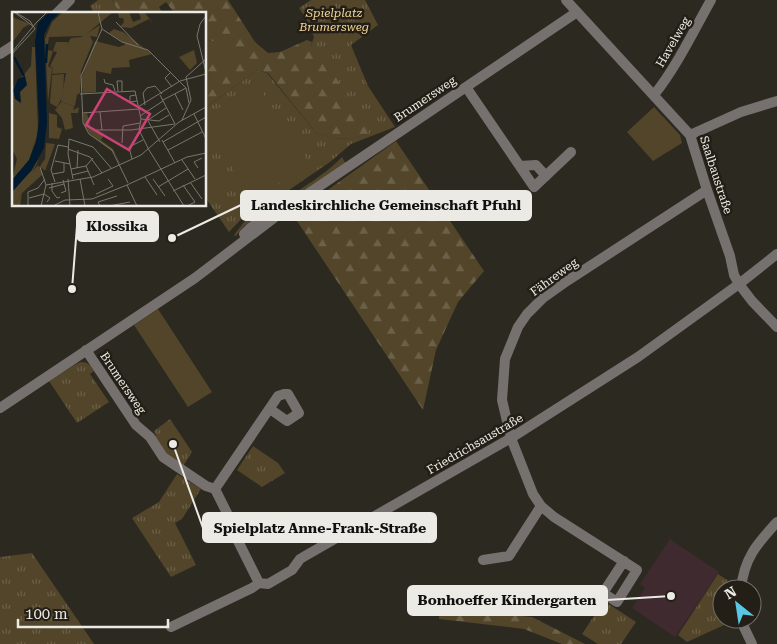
<svg xmlns="http://www.w3.org/2000/svg" width="777" height="644" font-family="'Roboto Serif',serif">
<style>
.education{fill:#3e2a2f}
.grass{fill:url(#grass-tufts)}
.forest{fill:url(#forest-firs)}
.garden{fill:#524529}
.lines{fill:none;stroke-linecap:round;stroke-linejoin:round}
.minor{stroke:#76716f;stroke-width:10}
.labels{text-anchor:middle;dominant-baseline:central;stroke-width:5;stroke-linejoin:round;paint-order:stroke}
.park-label{font-size:12px;font-style:italic;fill:#f2d698;stroke:#231f17}
.street-label{font-size:12px;fill:#eceae4;stroke:#231f17}
.inset-river{fill:none;stroke:#011a30;stroke-width:2.5}
.inset-road{fill:none;stroke:#79766e;stroke-width:1}
.view{fill:#ca4276;fill-opacity:0.15;stroke:#ca4276;stroke-width:2.5}
.inset-edge{fill:none;stroke:#eceae4;stroke-width:2.5}
.leader{fill:none;stroke:#eceae4;stroke-width:2}
.callout-dot{fill:#eceae4;stroke:#231f17;stroke-width:2}
.callout{fill:#eceae4;stroke:#eceae4;stroke-width:2}
.callout-label{font-size:14px;text-anchor:middle;font-weight:bold;fill:#111}
</style>
<defs>
<pattern id="grass-tufts" width="24" height="20" patternUnits="userSpaceOnUse" patternTransform="scale(1.25)"><rect width="24" height="20" fill="#524529"/><path d="M3 7l-1-3M5 7V3M7 7l1-3M15 17l-1-3M17 17v-4M19 17l1-3" fill="none" stroke="#6b6048"/></pattern>
<pattern id="forest-firs" width="22" height="20" patternUnits="userSpaceOnUse" patternTransform="scale(1.25)"><rect width="22" height="20" fill="#524529"/><path d="M5 1l3.5 6h-7zM16 11l3.5 6h-7z" fill="#6b6048"/></pattern>
</defs>
<rect width="100%" height="100%" fill="#2c2920"/>
<path class="education" d="M670,539l49,33 -44,65 -43,-29 13,-20 -5,-4z"/>
<path class="grass" d="M98,0h14l8,14h-25l-5,-8z
M311,0h54l13,25 -27,20 17,41 27,41 -44,17 -21,18 -41,28 -16,10 -26,13 -18,19 -24,-35v-89l52,-38 10,3 49,60 17,5 18,1 17,-5 -49,-84h-5l-3,-4 3,-9 -6,-15 -9,-14z
M342,157l4,7 -62,41 -31,14 -9,7 -8,10 -2,-1c5,-6 9,-13 16,-18 8,-6 19,-8 28,-14 20,-12 48,-29 64,-46z
M81,362c7,0 9,3 13,9l-4,3 19,28 -32,21 -28,-42 27,-17z
M170,419l22,33 -9,14 -16,-10 -13,-19 2,-2 -2,-4z
M253,446l25,17 7,10 -23,14 -25,-17z
M177,474l24,15 -19,30 -7,4 21,42 -25,12 -39,-59 27,-16z
M32,553l62,91h-94v-87z
M718,574l12,8 1,7h-9v30h11v2l-46,21 -9,-7z
M604,601l32,21 -15,22h-23l-16,-10z"/>
<path class="forest" d="M112,0h116l27,42 13,11 12,-1 27,-12 5,2 -1,4 3,3h5l50,85 -18,5 -18,-1 -17,-5 -48,-60 -11,-3 -52,38v-12l4,-3 2,-13 -6,-10 9,-7 12,-22h-15l-6,-3v-24h-30l-9,-12 -7,5 4,7h-43z
M396,141l88,130 -26,31 -22,48 -13,60 -130,-195z
M440,608l92,9 53,27h-23l-38,-15 -85,-10z"/>
<path class="garden" d="M205,38l6,3h15c2,5 6,11 6,16 0,11 -12,11 -18,6l-8,7 5,10 2,8 -4,6 -4,2z
M256,83l53,80 -55,37 -49,-73v-10z
M654,107l26,28 2,8 -29,18 -26,-29z
M205,151l8,9 11,21 -9,6 -10,-11z
M158,309l54,83 -24,15 -54,-82z"/>
<g class="lines">
<path class="minor" d="M566,0l124,135 17,55 23,66 4,19 5,9 13,17 25,26
M56,14l14,-14
M0,54l14,-9
M466,87l68,100 37,-35
M654,95c23,-29 39,-63 57,-95
M690,135l51,-23 36,-11
M520,166l16,-1 10,11
M244,234c9,-10 18,-16 31,-21
M86,350l50,75 14,12 13,20 43,29 9,3 12,24 3,12 29,58
M0,408l195,-130 92,-70 290,-196
M215,489l63,-93 6,-2h4l11,19 -12,8 -17,-12
M483,560l26,-4 32,-50
M624,561l-21,32 14,9 20,-32 -83,-53 -13,-11 -8,-12 -22,-56 -9,-38 3,-41 13,-32 9,-13 16,-16 24,-17 140,-91
M741,589c3,-31 16,-45 36,-67
M742,619v4l10,21
M171,627l81,-39 7,-5 9,1 24,-14 8,-11 5,-3 206,-118 127,-81 101,-73 38,-30"/>
</g>
<g class="labels">
<g class="park-label">
<text x="334" y="13">Spielplatz<tspan x="334" dy="14">Brumersweg</tspan></text>
</g>
<g class="street-label">
<text transform="translate(673 42) rotate(-60)">Havelweg</text>
<text transform="translate(425 99) rotate(-34)">Brumersweg</text>
<text transform="translate(716 175) rotate(72)">Saalbaustraße</text>
<text transform="translate(554 277) rotate(-36)">Fähreweg</text>
<text transform="translate(123 383) rotate(56)">Brumersweg</text>
<text transform="translate(475 444) rotate(-30)">Friedrichsaustraße</text>
</g>
</g>
<g transform="translate(12 12)">
<rect width="194" height="194" fill="#2c2920"/>
<path d="M106,0h11l4,10 8,-3 -2,-6 5,-1 10,12 -5,-5 -18,9 -11,-1 4,-5 -1,-4h-4zM88,13l-3,12 -7,-1 3,6 -12,29 -1,22 -3,2 -2,10 -3,7 2,-6 -13,-4 5,-29 -14,1 1,-9 -1,4 -2,-3 7,-14 -4,-1 3,-9h12l-1,3 4,-7 10,-1zM102,17l9,3 29,22 -23,6 1,7 -18,1 -1,6 -15,-3v21l-13,1 -2,-14 14,-38 24,6 7,-3 -17,-11zM20,35h3l3,86 -9,27 -17,20 5,-21 -5,-10v-60l19,-23zM75,101l4,16 13,6 -3,5 12,9 7,14 6,-2 -7,2 -4,-9 -25,-20 -6,-9 -1,-11z" fill="#524529"/>
<path d="M51,0h50l-29,24 -35,1 -2,13 6,1 -5,15 4,3 -4,33 -3,-63 7,-17zM27,147l-11,23 -15,18 3,3 6,-10 -2,13h-8v-14z" fill="#524529"/>
<path d="M0,5l18,7 -7,4 -11,15zM182,38l3,13 -7,7 -11,-13zM52,62l-1,22 -6,11 -7,-4 2,-28zM49,90l13,4 -1,4 6,-3 -1,6h-7l2,15 -8,2 -3,-12 -7,-8zM37,101l8,2v12l5,2 -3,10 -10,-1zM34,131l9,1 -10,27 -5,-5 5,-7zM26,153l5,9 -21,19 -6,10 -3,-3 2,-6z" fill="#524529"/>
<path d="M37,0h11l-9,9 -7,14 3,87 -3,26 -12,22 -20,22v-12l17,-20 7,-18 3,-21 -4,-80 3,-18zM13,64l2,9 -7,7 1,11 -6,-4 -2,-9 5,-11z" fill="#011a30"/>
<path class="inset-river" d="M2,45l10,19M34,51l1,-19"/>
<path class="inset-road" d="M2,0l20,15M86,0l4,17 20,13 26,8 38,38 3,15M194,4l-6,8 -3,12 9,36M104,10l22,23M24,11l11,-11M90,17l-21,47 2,47 6,11 23,16 16,33M0,40l24,-29M0,42l23,-25 -5,-8 -15,-9M159,60l-6,6 7,9M92,67l1,4 8,2 2,6M106,79l-1,-10h5v10M68,82l55,-3 6,28 -2,11 10,20M163,82l8,16M124,83l-6,1v6l7,-1M148,83l15,29M151,88l23,-12M133,93l-2,-12 4,-5 8,-2 7,8M126,95l42,-26 26,-7M88,100l2,18M70,101l57,-4M182,102l12,25M128,104l23,-15M129,107l18,2 10,-6M136,108l18,-12M170,108l9,-20 -5,-23 20,-18M136,109l12,21M84,118h35l44,-6M150,128l13,23M151,130l43,-25M110,131l1,-17 17,-3M56,137l22,8 12,16M137,138l35,56M156,138l34,-18M120,147l-3,-12 14,-7M170,148l13,19M43,149l15,3M74,154l8,19M28,155l6,18 -5,21M65,156l1,-18M186,156l-4,-6 8,-4M59,157l15,-3 7,-8M41,162l11,-2v-9M60,163l16,-4M133,165l12,18M56,167l2,27M61,167l-5,-25 1,-15 24,8 19,22M68,167l5,27M141,167l12,17M43,170l-4,-12 7,-25 10,2M178,170l12,17M40,171v8l5,7 3,-1M34,173l47,-8 48,-22 38,-33 27,-15M115,173l60,-28 19,-4M115,173l10,21M171,173l12,17 -6,3M146,175l30,-18M37,176l15,-4M161,179l33,-16M49,181l5,-2 -3,-11M84,182l17,-8 -5,-7M17,186l15,-4 6,4 -3,4M16,194v-14l10,-4 7,-9M41,194l12,-6 27,-1 35,-14M88,194l-2,-4 19,-6M97,194l21,-4"/>
<path class="view" d="M95,77l43,25 -21,36 -43,-25z"/>
<rect width="194" height="194" class="inset-edge"/>
</g>
<path class="leader" d="M172 238L241 205M72 289L77 226M173 444L203 528M671 596L607 600"/>
<g class="callout-dot">
<circle cx="172" cy="238" r="5"/>
<circle cx="72" cy="289" r="5"/>
<circle cx="173" cy="444" r="5"/>
<circle cx="671" cy="596" r="5"/>
</g>
<g class="callout">
<rect x="241" y="191" width="290" height="29" rx="5"/>
<rect x="77" y="212" width="81" height="29" rx="5"/>
<rect x="203" y="513" width="233" height="29" rx="5"/>
<rect x="408" y="586" width="199" height="29" rx="5"/>
</g>
<g class="callout-label">
<text x="386" y="210">Landeskirchliche Gemeinschaft Pfuhl</text>
<text x="117" y="231">Klossika</text>
<text x="320" y="533">Spielplatz Anne-Frank-Straße</text>
<text x="507" y="605">Bonhoeffer Kindergarten</text>
</g>
<g transform="translate(737 604) rotate(330)"><circle r="24" fill="#231f17" stroke="#737069"/>
<path d="M0-4L9 19L0 12L-9 19Z" fill="#58c8e4"/>
<text y="-8" font-size="14" font-weight="bold" text-anchor="middle" fill="#eceae4">N</text>
</g>
<path d="M18 619v8h150v-8" fill="none" stroke="#eceae4" stroke-width="2.5"/>
<text x="25" y="619" font-size="15" fill="#eceae4" stroke="#231f17" stroke-width="4" paint-order="stroke">100 m</text>
</svg>
